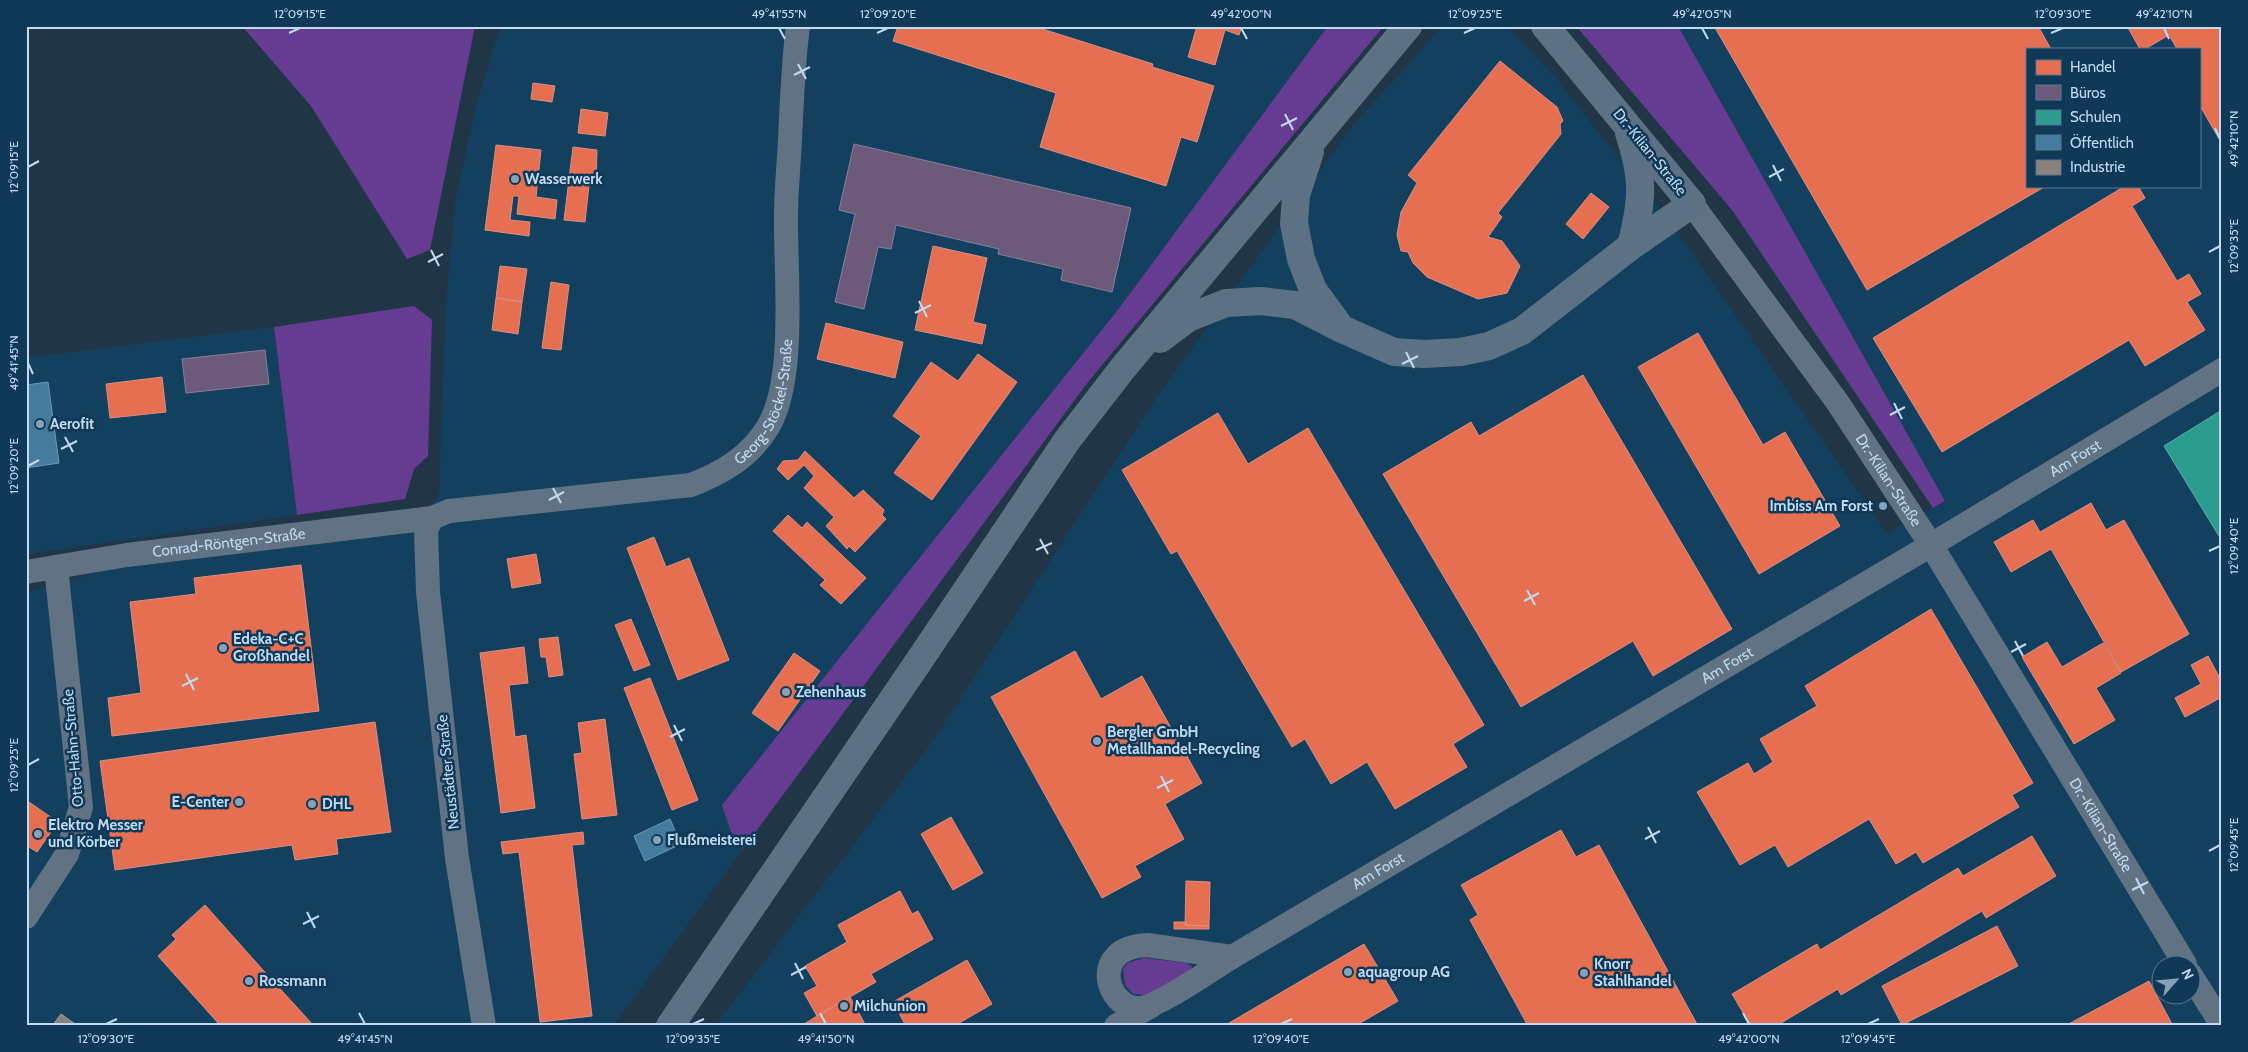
<svg xmlns="http://www.w3.org/2000/svg" width="2248" height="1052" font-family="Cabin,sans-serif">
<style>
.built{fill:#144060;fill-rule:evenodd}
.green{fill:#653c91}
.shops{fill:#e76f51;stroke:#db8f81}
.offices{fill:#6d597a;stroke:#86809e}
.schools{fill:#2a9d8f;stroke:#57afad}
.public{fill:#457b9d;stroke:#6a98b6}
.industry{fill:#8a817c;stroke:#9a9c9f}
.lines{fill:none;stroke-linecap:round;stroke-linejoin:round}
.minor{stroke:#617383;stroke-width:24}
.major{stroke:#5c7284;stroke-width:28}
.ticks{fill:none;stroke:#c0daf2;stroke-width:2}
.poi-dot{fill:#88a1b6;stroke:#103857;stroke-width:2}
.labels{text-anchor:middle;dominant-baseline:central;stroke-width:5;stroke-linejoin:round;paint-order:stroke}
.street-label{font-size:15px;fill:#c0daf2;stroke:#103857}
.poi-label{font-size:15px;font-weight:bold;fill:#c0daf2;stroke:#103857;text-anchor:start}
.neatline{fill:none;stroke:#c0daf2;stroke-width:2}
.ticks-label{font-size:12px;text-anchor:middle;fill:#c0daf2}
</style>
<rect width="100%" height="100%" fill="#203647"/>
<path class="built" d="M500,26h828l-211,285 -384,527 10,11 -130,177h-587v-433l109,-32 270,-27 34,-38 7,-195 9,-98 20,-93z
M1443,26h63l48,50 126,160 207,298 58,-33 -267,-475h544v1000h-1507l218,-285 224,-344 197,-273zM2027,49h172v137h-172zM2160,964h30v30h-30z
M274,327l23,188 -271,39v-196z"/>
<path class="green" d="M242,26h233l-45,224 -23,9 -96,-153z
M1328,26h56l-296,356 -345,467 -10,-11 -11,-33 395,-494z
M1576,26h102l267,475 -12,7 -201,-298z
M414,306l18,14 -4,136 -14,13 -9,30 -108,16 -23,-188z
M1144,958l43,5 5,4 -2,5 -43,23 -14,-1 -8,-9 -2,-16 5,-6z"/>
<path class="shops" d="M898,26h135l120,38 -1,3 62,19 -17,56 -16,-5 -15,49 -126,-39 16,-54 -163,-52z
M1197,26h45l-3,9 -14,-5 -10,35 -27,-8z
M1714,26h324l13,23h-24v137h19l-179,104z
M2127,26h95v118l-23,-40v-55h-22l-8,-14 -24,14h-5z
M1500,61l57,46 6,14 -3,3 1,10 -63,79 4,4 -14,20 14,4 18,25 -13,27 -29,6 -51,-22 -14,-14 -5,-11 -7,-1 -4,-16 4,-23 16,-29 -9,-8z
M533,83l22,3 -3,16 -21,-3z
M581,109l27,4 -3,23 -27,-3z
M496,145l45,5 -5,47 21,3 -2,19 -38,-5 2,-18h-6l-3,24 20,2 -1,14 -44,-6z
M573,147l24,3 -1,35h-7l-4,37 -21,-2z
M2125,186h13l7,12 -13,8 45,75 12,-7 12,20 -14,8 18,28 -60,36 -16,-26 -187,112 -69,-114z
M1591,193l18,14 -26,32 -17,-15z
M933,246l54,12 -14,64 13,3 -4,19 -67,-14z
M500,266l27,3 -5,33 -26,-4z
M551,282l18,3 -8,65 -19,-2z
M496,298l26,4 -4,32 -26,-4z
M826,323l77,19 -8,36 -78,-19z
M1698,333l65,112 22,-13 55,94 -81,48 -121,-207z
M978,354l39,28 -85,118 -38,-27 27,-37 -28,-20 38,-54 27,19z
M1583,375l149,254 -79,47 -20,-35 -112,66 -138,-233 88,-52 8,14z
M162,377l4,35 -56,6 -4,-34z
M1218,413l30,51 60,-36 176,297 -31,19 14,23 -72,42 -28,-47 -36,22 -26,-45 -13,8 -115,-196 -6,3 -49,-84z
M805,451l49,47 9,-8 21,20 -2,5 4,4 -31,33 -6,-6 -2,3 -21,-23 8,-9 -30,-29 10,-12 -10,-11 -16,15 -11,-11 6,-8 15,-1z
M2091,503l15,27 18,-10 65,114 -68,38 -70,-123 -40,23 -17,-30 39,-22 7,12z
M788,515l14,13 5,-6 59,56 -25,26 -21,-19 5,-5 -52,-49z
M654,537l12,30 23,-9 40,102 -51,20 -51,-132z
M536,554l5,29 -29,5 -5,-29z
M301,565l18,146 -207,25 -4,-38 33,-5 -11,-91 66,-8 -2,-16z
M1931,609l102,174 -21,12 7,12 -96,56 -7,-11 -20,12 -27,-45 -81,48 -13,-22 -35,20 -43,-73 51,-29 6,11 19,-12 -13,-23 57,-33 -12,-20z
M631,619l19,46 -16,6 -19,-46z
M558,637l5,38 -14,2 -3,-20h-5l-2,-18z
M2047,642l15,25 41,-24 18,30 -25,15 19,32 -41,24 -52,-87z
M524,647l4,36 -19,2 6,52 11,-2 9,73 -34,5 -21,-160z
M1075,651l26,48 41,-23 60,107 -37,21 19,35 -49,27 6,11 -39,21 -111,-201z
M794,653l26,18 -42,60 -26,-18z
M2208,656l14,26v15l-37,20 -10,-19 26,-14 -10,-19z
M650,678l48,122 -26,10 -48,-122z
M605,719l12,96 -35,4 -8,-65 8,-1 -4,-30z
M375,722l16,110 -55,7 2,15 -22,3 -21,3 -3,-15 -177,25 -15,-109z
M26,800l32,22 -21,30 -11,-7z
M951,817l32,56 -30,17 -32,-56z
M1561,830l15,27 23,-12 99,181h-170l-58,-106 8,-5 -17,-30z
M583,832l1,12 -12,1 20,171 -52,6 -21,-170 -16,2 -2,-12z
M2032,836l24,40 -70,42 -4,-7 -141,84 -3,-6 -62,37h-25l-19,-32 85,-50 3,6 138,-82 5,8z
M1186,881l24,1 -1,44 -24,-1z
M900,891l12,23 6,-3 15,28 -62,35 5,8 -59,34 -13,-23 13,-7 -12,-20 42,-24 -9,-17z
M205,905l57,64 52,57h-97l2,-2 -61,-68 18,-17 -4,-4z
M1174,922h12l-1,3 24,1v3h-35z
M1997,926l21,40 -116,59 -20,-39z
M1364,944l34,57 -43,25h-131z
M967,960l25,44 -38,22h-48l-13,-24z
M2149,981l24,45h-108l13,-7z
M850,997l16,29h-65l16,-10z"/>
<path class="offices" d="M854,144l277,64 -19,84 -51,-12 2,-11 -65,-15 1,-5 -103,-24 -5,24 -13,-2 -14,62 -29,-7 20,-88 -16,-4z
M265,350l4,34 -83,9 -4,-34z"/>
<path class="schools" d="M2222,410v131l-58,-95z"/>
<path class="public" d="M48,382l11,81 -33,5v-83z
M670,819l11,25 -36,17 -11,-25z"/>
<path class="industry" d="M61,1014l17,12h-26z"/>
<g class="lines">
<g class="minor">
<path id="s1" d="M1692,204l146,199 93,142 254,419"/>
<path id="s2" d="M26,572l101,-17 305,-37"/>
<path d="M26,917l41,-63 14,-47 -25,-240"/>
<path id="s3" d="M1232,957c-19,11 -76,52 -94,51 -31,0 -50,-60 9,-63l85,12 684,-403 306,-184"/>
<path d="M2190,974l32,51"/>
<path id="s4" d="M484,1026l-27,-168 -29,-266 -2,-62 6,-12 17,-7 242,-26c31,-12 59,-28 77,-58 29,-48 17,-155 18,-212 0,-25 3,-51 4,-76 2,-38 3,-75 8,-113"/>
<path d="M1116,1026l35,-20"/>
</g>
<path class="major" d="M1629,133c15,46 14,67 2,113
M1310,152l-14,43 -2,28 7,36 12,31 25,34
M1160,339l28,-21 38,-15 35,-2 34,4 47,24 52,23 30,2 37,-2 28,-6 33,-15 109,-85 61,-42 -147,-178
M670,1026l249,-365 149,-222 55,-71 285,-342"/>
</g>
<path class="ticks" d="M779,28l6,11M1241,28l6,11M1702,28l6,11M2164,28l5,11M289,33l11,-5M877,33l11,-5M1464,33l11,-5M2051,33l12,-5M798,64l8,15M794,75l16,-8M1285,114l8,16M1281,126l16,-8M2215,128l5,11M1773,165l8,16M28,167l11,-6M1769,177l15,-8M431,250l8,16M2209,252l11,-6M428,262l15,-8M919,301l8,16M915,313l16,-8M1406,352l8,16M28,363l5,11M1402,364l16,-8M1894,403l8,16M1890,415l15,-8M65,437l8,15M61,449l16,-8M28,466l11,-6M553,488l8,15M549,500l15,-8M1040,539l8,15M1036,550l16,-7M2209,551l11,-5M1527,590l8,15M1524,601l15,-8M2015,641l8,15M2011,652l15,-8M186,674l8,16M182,686l16,-8M674,725l8,16M670,737l15,-8M28,765l11,-6M1161,776l8,16M1157,788l16,-8M1648,827l8,16M1645,839l15,-8M2209,851l11,-6M2136,878l8,16M2132,890l16,-8M307,912l8,16M303,924l16,-8M795,963l8,16M791,975l15,-8M359,1013l6,11M820,1013l6,11M1743,1013l6,11M106,1024l11,-5M693,1024l11,-5M1281,1024l11,-5M1868,1024l11,-5"/>
<g class="poi-dot">
<circle cx="515" cy="179" r="5"/>
<circle cx="40" cy="424" r="5"/>
<circle cx="1883" cy="506" r="5"/>
<circle cx="223" cy="648" r="5"/>
<circle cx="786" cy="692" r="5"/>
<circle cx="1097" cy="741" r="5"/>
<circle cx="239" cy="802" r="5"/>
<circle cx="312" cy="804" r="5"/>
<circle cx="38" cy="834" r="5"/>
<circle cx="657" cy="840" r="5"/>
<circle cx="1348" cy="972" r="5"/>
<circle cx="1584" cy="973" r="5"/>
<circle cx="249" cy="981" r="5"/>
<circle cx="844" cy="1006" r="5"/>
</g>
<g class="labels">
<g class="street-label">
<text transform="translate(1650 152) rotate(51)">Dr.-Kilian-Straße</text>
<text stroke="none"><textPath href="#s4" startOffset="895">Georg-Stöckel-Straße</textPath></text>
<text stroke="none"><textPath href="#s3" startOffset="1276">Am Forst</textPath></text>
<text stroke="none"><textPath href="#s1" startOffset="339">Dr.-Kilian-Straße</textPath></text>
<text stroke="none"><textPath href="#s2" startOffset="205">Conrad-Röntgen-Straße</textPath></text>
<text stroke="none"><textPath href="#s3" startOffset="871">Am Forst</textPath></text>
<text transform="translate(73 748) rotate(-95)">Otto-Hahn-Straße</text>
<text transform="translate(448 772) rotate(-96)">Neustädter Straße</text>
<text stroke="none"><textPath href="#s1" startOffset="744">Dr.-Kilian-Straße</textPath></text>
<text stroke="none"><textPath href="#s3" startOffset="466">Am Forst</textPath></text>
</g>
<g class="poi-label">
<text x="525" y="179">Wasserwerk</text>
<text x="50" y="424">Aerofit</text>
<text x="1873" y="506" text-anchor="end">Imbiss Am Forst</text>
<text x="233" y="639">Edeka-C+C<tspan x="233" dy="17">Großhandel</tspan></text>
<text x="796" y="692">Zehenhaus</text>
<text x="1107" y="732">Bergler GmbH<tspan x="1107" dy="17">Metallhandel-Recycling</tspan></text>
<text x="229" y="802" text-anchor="end">E-Center</text>
<text x="322" y="804">DHL</text>
<text x="48" y="825">Elektro Messer<tspan x="48" dy="17">und Körber</tspan></text>
<text x="667" y="840">Flußmeisterei</text>
<text x="1594" y="964">Knorr<tspan x="1594" dy="17">Stahlhandel</tspan></text>
<text x="1358" y="972">aquagroup AG</text>
<text x="259" y="981">Rossmann</text>
<text x="854" y="1006">Milchunion</text>
</g>
</g>
<rect width="2248" height="1052" fill="none" stroke="#103857" stroke-width="55"/>
<rect x="2026" y="48" width="175" height="140" fill="#103857" stroke="#567995"/>
<rect x="2036" y="60" width="25" height="15" fill="#e76f51" stroke="#567995"/>
<text x="2070" y="72" font-size="15" fill="#c0daf2">Handel</text>
<rect x="2036" y="85" width="25" height="15" fill="#6d597a" stroke="#567995"/>
<text x="2070" y="98" font-size="15" fill="#c0daf2">Büros</text>
<rect x="2036" y="110" width="25" height="15" fill="#2a9d8f" stroke="#567995"/>
<text x="2070" y="122" font-size="15" fill="#c0daf2">Schulen</text>
<rect x="2036" y="135" width="25" height="15" fill="#457b9d" stroke="#567995"/>
<text x="2070" y="148" font-size="15" fill="#c0daf2">Öffentlich</text>
<rect x="2036" y="160" width="25" height="15" fill="#8a817c" stroke="#567995"/>
<text x="2070" y="172" font-size="15" fill="#c0daf2">Industrie</text>
<g transform="translate(2176 980) rotate(63)"><circle r="24" fill="#103857" stroke="#567995"/>
<path d="M0-4L9 19L0 12L-9 19Z" fill="#88a1b6"/>
<text y="-8" font-size="14" font-weight="bold" text-anchor="middle" fill="#c0daf2">N</text>
</g>
<rect x="28" y="28" width="2192" height="996" class="neatline"/>
<g class="ticks-label">
<text x="300" y="18">12°09'15"E</text>
<text x="779" y="18">49°41'55"N</text>
<text x="888" y="18">12°09'20"E</text>
<text x="1241" y="18">49°42'00"N</text>
<text x="1475" y="18">12°09'25"E</text>
<text x="1702" y="18">49°42'05"N</text>
<text x="2063" y="18">12°09'30"E</text>
<text x="2164" y="18">49°42'10"N</text>
<text transform="translate(2234 139) rotate(-90)" y="4">49°42'10"N</text>
<text transform="translate(14 167) rotate(-90)" y="4">12°09'15"E</text>
<text transform="translate(2234 246) rotate(-90)" y="4">12°09'35"E</text>
<text transform="translate(14 363) rotate(-90)" y="4">49°41'45"N</text>
<text transform="translate(14 466) rotate(-90)" y="4">12°09'20"E</text>
<text transform="translate(2234 546) rotate(-90)" y="4">12°09'40"E</text>
<text transform="translate(14 765) rotate(-90)" y="4">12°09'25"E</text>
<text transform="translate(2234 845) rotate(-90)" y="4">12°09'45"E</text>
<text x="106" y="1043">12°09'30"E</text>
<text x="365" y="1043">49°41'45"N</text>
<text x="693" y="1043">12°09'35"E</text>
<text x="826" y="1043">49°41'50"N</text>
<text x="1281" y="1043">12°09'40"E</text>
<text x="1749" y="1043">49°42'00"N</text>
<text x="1868" y="1043">12°09'45"E</text>
</g>
</svg>
